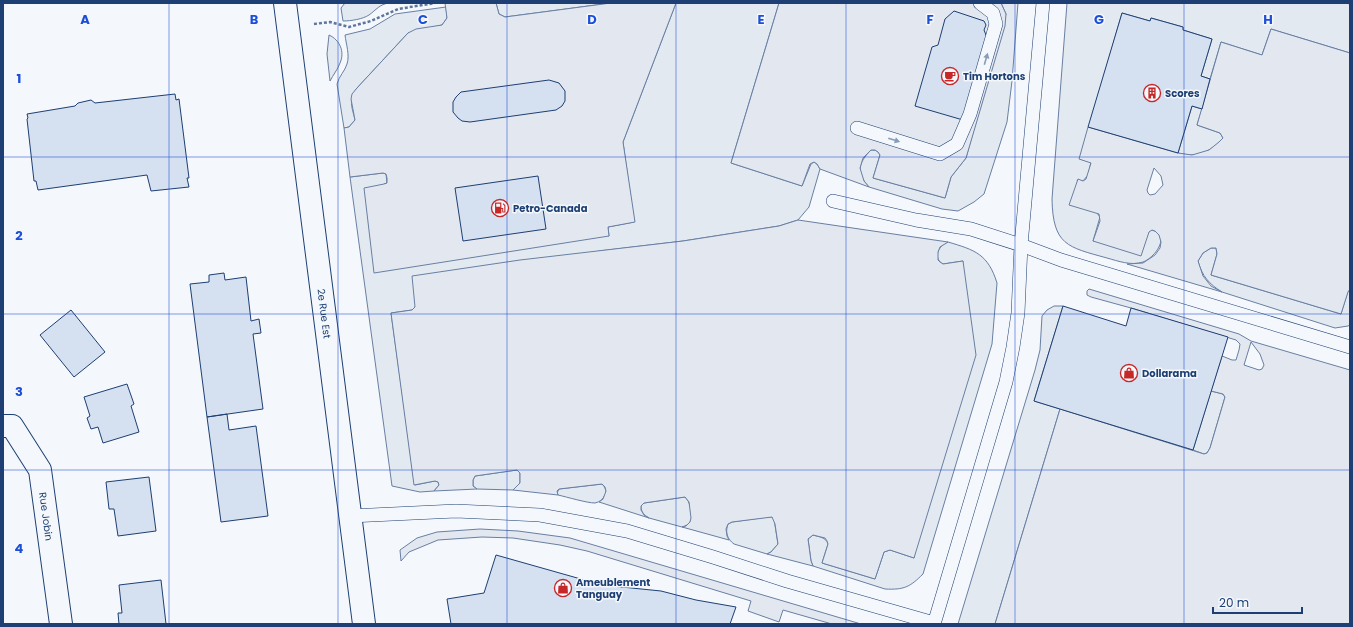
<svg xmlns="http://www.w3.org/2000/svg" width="1353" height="627" font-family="Poppins,sans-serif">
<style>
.green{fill:#e3e9f0;stroke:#687fa3}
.parking{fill:#e3e8f0;stroke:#687fa3;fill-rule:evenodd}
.building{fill:#d5e0f0;stroke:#1d3f73}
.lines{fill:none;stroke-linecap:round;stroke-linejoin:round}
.lane-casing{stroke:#1d3f73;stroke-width:14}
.street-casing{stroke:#1d3f73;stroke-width:24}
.secondary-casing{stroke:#1d3f73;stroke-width:24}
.path{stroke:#5e769c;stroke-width:2.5;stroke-dasharray:3 2;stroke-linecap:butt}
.lane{stroke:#f4f7fb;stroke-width:13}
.street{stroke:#f4f7fb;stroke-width:22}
.secondary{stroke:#f4f7fb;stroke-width:22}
.oneway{fill:#889bb7}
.grid{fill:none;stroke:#1d4ed8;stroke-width:1;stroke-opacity:0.55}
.labels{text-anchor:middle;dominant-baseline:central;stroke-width:3;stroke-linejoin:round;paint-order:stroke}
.poi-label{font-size:10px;font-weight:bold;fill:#1d3f73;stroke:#f4f7fb;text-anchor:start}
.street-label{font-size:10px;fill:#1d3f73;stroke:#f4f7fb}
.grid-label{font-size:13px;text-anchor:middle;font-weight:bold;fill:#1d4ed8;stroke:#f4f7fb;stroke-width:3;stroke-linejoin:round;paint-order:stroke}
</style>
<rect width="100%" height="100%" fill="#f4f7fb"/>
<path class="green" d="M345,3h44c-9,1 -13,7 -20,12 -6,4 -18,6 -26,6l-2,-13z
M496,3h115l-106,14 -6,-3z
M676,3h103l-48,160 71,23 9,-22 3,-2 3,2 3,5 -11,38 -11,13 -19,6 -96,15 -84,10 -183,54 -1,2 -3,3 -21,3 24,172 20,-4 3,1 1,3 -5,6 -14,1 -28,-6 -42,-309 33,-4 3,1 1,9 -3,1 225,52 -1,-9 26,-5 -11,-80z
M1001,3h17l-6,78 -5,41 -23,72 -10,8 -16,9 -16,-2 -73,-22c-13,-14 -11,-24 2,-37 5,0 7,1 9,5l-7,23 72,20 6,-21 15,-19 40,-144z
M1067,3h278l5,1v49l-79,-24 -9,26 -41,-13 -11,37 -9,-3 11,-37 -29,-9v-3l-32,-9 -1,3 -28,-8 -42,146 11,3 -3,13 -5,6 -6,-1 20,33 3,4 -7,24 56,-9 2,-2c21,4 4,28 -8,32 -12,4 -25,-1 -36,-4 -40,-11 -54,-13 -55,-59z
M446,7l1,11 -5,7 -34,8 -51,55c-9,12 -5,19 -2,32l-6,7 -5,1 -7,-44c2,-8 8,-13 10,-20 3,-9 -1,-20 -2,-29l25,-6 25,-15z
M329,35c11,5 16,17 11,28 -2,6 -7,12 -10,18l-3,-27z
M1192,106l10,3 -5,16 23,8 3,5c-7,9 -20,17 -32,17 -4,0 -9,-1 -13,-2z
M948,242c27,8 40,12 49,41l-5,61 -69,230c-13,13 -19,16 -38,15l-72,-23 -2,-5 -3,-22 5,-4c6,2 13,2 15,9l-6,19 53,16 9,-27 6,-2 24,8 49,-297 -20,3c-11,-6 -4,-19 5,-22z
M1211,248h5l1,6 -6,21 130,39 7,-23 2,-2v36l-2,1 -13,2 -113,-36c-13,-8 -20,-16 -24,-31l5,-8z
M1054,306h9l-29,95 26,8 -65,215h-37l77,-254 5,-20 2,-34 5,-6z
M1211,391l12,3 2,3 -15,51 -3,5 -3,1 -11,-4z
M517,470l3,3v10l-7,7 -36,-1 -4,-3v-6l2,-4z
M602,484c3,3 5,7 3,11 -2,4 -5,7 -10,8 -8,0 -28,-6 -37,-8l-1,-2 2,-4z
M685,497c5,4 9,19 5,25 -2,3 -5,4 -8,5l-33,-9c-5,-3 -8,-6 -8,-12l3,-3z
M768,517h4l2,2 4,25 -7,8 -4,2 -33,-10c-7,-5 -9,-12 -6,-20l4,-2z"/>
<path class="parking" d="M445,3h51l3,11 6,3 106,-14h65l-53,139 12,80 -27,5 1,9 -235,37 -10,-85 20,-4 3,-1v-5l-1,-4 -3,-1 -33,4 -6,-49 5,-1 6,-7 -4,-21 1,-5 5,-6 51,-55 8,-4 26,-4 5,-7z
M779,3h222l5,11 -1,12 -39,132 -15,19 -6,21 -72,-20 7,-23 -2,-3 -3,-2h-4l-8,8 -3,10 4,13 5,6 -49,-18 -3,-5 -3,-2 -4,2 -8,22 -71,-23z
M1271,29l79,24v236l-2,3 -7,22 -130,-39 6,-21 -1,-6h-5l-8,5 -5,8 5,15 8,10 11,6 -95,-28 16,-1 12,-8 5,-7 1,-6 -2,-7 -4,-4 -3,-1 -3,2 -8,24 -48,-15 7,-20 -1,-7 -30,-9 9,-26 5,2 3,-2 5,-16 -12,-4 9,-32 90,26 14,2 17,-5 10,-8 4,-4 -3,-5 -23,-8 24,-83 41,13zM1154,168l7,8 2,9 -8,9 -5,1 -2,-2 -1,-3z
M798,220l150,22 -8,5 -2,5v8l2,2 3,2 20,-3 13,94 -62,203 -24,-8 -6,2 -9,27 -53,-16 6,-19 -1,-3 -2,-3 -12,-3 -5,4 3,22 2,5 -46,-12 4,-2 7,-8 -3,-20 -3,-7 -40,5 -4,2 -2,5 1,7 2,4 -47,-13 4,-1 4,-4 1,-4 -2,-16 -4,-5 -41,6 -3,3v4l3,5 5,3 -50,-16 4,-3 3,-8 -1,-4 -3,-3 -43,5 -2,2 1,4 -45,-5 7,-7v-10l-3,-3 -42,6 -2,4v6l4,3 -43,2 5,-6 -1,-3 -3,-1 -21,4 -23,-172 21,-3 3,-3 -3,-31 108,-16 163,-19 96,-15z
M1089,289l150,45 12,7 99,29v254h-355l65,-215 144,45 3,-1 3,-5 15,-51 -2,-3 -12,-3 11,-35 10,4h4l3,-10 1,-6 -4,-4 -105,-32 -40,-11 -4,-2v-4zM1251,342l9,12 4,11 -2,4 -3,1 -15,-5z
M480,529l38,2 52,7 291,86h-29l-49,-14 -4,12 -31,-11 3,-10 -164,-50 -27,-6 -47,-7 -31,-1 -44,3 -29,12 -8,9 -1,-11 17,-12 20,-6z"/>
<path class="building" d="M954,11l30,10 2,4 -2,5 4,10 -25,80 -48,-14 17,-59 6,-2 7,-26z
M1122,13l28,8 1,-3 32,9v3l29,9 -11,37 9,3 -8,30 -10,-3 -14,47 -90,-26z
M549,80l10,3 6,8v10l-3,5 -6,4 -86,12 -8,-1 -4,-3 -5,-6v-10l3,-5 5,-5z
M175,94l1,6 3,-1 10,79h-2l2,9 -38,4 -4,-16 -109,15 -2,-9h-2l-7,-62 1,-1 -1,-4 48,-8 3,-3 13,-3 4,3z
M538,176l8,53 -83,12 -8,-53z
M224,273l1,7 21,-3 5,44 8,-2 2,14 -8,1 10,75 -56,8 -17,-133 19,-2v-7z
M1063,306l63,20 5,-18 97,29 -35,113 -159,-49z
M71,310l34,42 -31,25 -34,-42z
M127,384l7,20 -3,2 8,26 -36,11 -5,-16 -7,2 -4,-11 3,-2 -6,-19z
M227,414l2,16 27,-4 12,90 -47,6 -14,-105z
M149,477l7,54 -38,5 -4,-27h-5l-3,-27z
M496,555l106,30 59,6 35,9 40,7 -6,17h-279l-4,-25 37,-6z
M161,580l5,44h-47l-1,-11h4l-3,-28z"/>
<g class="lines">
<g class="lane-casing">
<path id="lane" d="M857,128l83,26 17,-10 13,-30 26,-90 -3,-11 -13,-10
M833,201l83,19 55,9 50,16 40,15 289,87
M350,516l106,-5 84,4 87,16 86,26 74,24 147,42
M934,624l72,-242 7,-35 5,-34 3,-68 22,-242"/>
</g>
<g class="street-casing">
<g id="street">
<path id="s1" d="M3,426h9l28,44 21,154"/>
</g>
</g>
<g class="secondary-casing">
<g id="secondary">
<path id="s2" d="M285,3l79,621"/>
</g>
</g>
<path class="path" d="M314,24l16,-2 19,5 22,-6 27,-12 37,-6"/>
<use href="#lane" class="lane"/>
<use href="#street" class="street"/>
<use href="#secondary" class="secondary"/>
</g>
<defs><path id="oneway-solid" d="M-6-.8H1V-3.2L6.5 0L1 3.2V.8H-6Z"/></defs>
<g class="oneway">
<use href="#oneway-solid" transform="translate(986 59) rotate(-74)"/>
<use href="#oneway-solid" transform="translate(894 140) rotate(17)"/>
</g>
<path class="grid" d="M169,3v621M338,3v621M507,3v621M676,3v621M846,3v621M1015,3v621M1184,3v621M3,157h1347M3,314h1347M3,470h1347"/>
<defs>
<g id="cafe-ring" transform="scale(0.9)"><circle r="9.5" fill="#f4f7fb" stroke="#c62828" stroke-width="1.5"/><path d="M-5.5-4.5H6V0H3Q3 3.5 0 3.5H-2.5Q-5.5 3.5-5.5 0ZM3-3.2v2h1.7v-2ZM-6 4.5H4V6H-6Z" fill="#c62828"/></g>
<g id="building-ring" transform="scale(0.9)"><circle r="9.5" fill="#f4f7fb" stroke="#c62828" stroke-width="1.5"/><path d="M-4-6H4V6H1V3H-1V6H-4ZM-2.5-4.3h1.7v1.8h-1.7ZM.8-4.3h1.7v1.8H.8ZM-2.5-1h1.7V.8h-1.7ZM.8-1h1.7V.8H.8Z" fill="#c62828"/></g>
<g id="fuel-ring" transform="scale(0.9)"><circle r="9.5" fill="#f4f7fb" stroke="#c62828" stroke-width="1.5"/><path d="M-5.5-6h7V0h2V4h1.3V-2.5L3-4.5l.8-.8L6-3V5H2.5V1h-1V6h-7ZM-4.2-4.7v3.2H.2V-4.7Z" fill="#c62828"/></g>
<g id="shop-ring" transform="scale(0.9)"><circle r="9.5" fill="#f4f7fb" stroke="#c62828" stroke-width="1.5"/><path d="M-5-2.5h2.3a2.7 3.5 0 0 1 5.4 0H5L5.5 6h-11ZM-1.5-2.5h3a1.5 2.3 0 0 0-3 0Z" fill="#c62828"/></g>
</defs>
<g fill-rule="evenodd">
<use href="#cafe-ring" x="950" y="76"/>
<use href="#building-ring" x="1152" y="93"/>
<use href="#fuel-ring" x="500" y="208"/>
<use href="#shop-ring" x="1129" y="373"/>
<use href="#shop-ring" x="563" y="588"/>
</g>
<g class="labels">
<g class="poi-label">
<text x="963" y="76">Tim Hortons</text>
<text x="1165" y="93">Scores</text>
<text x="513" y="208">Petro-Canada</text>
<text x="1142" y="373">Dollarama</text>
<text x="576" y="582">Ameublement<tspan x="576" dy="12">Tanguay</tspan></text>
</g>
<g class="street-label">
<text stroke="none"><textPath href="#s2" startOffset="313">2e Rue Est</textPath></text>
<text stroke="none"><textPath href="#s1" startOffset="108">Rue Jobin</textPath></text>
</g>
</g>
<g class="grid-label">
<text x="85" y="24">A</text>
<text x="254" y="24">B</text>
<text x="423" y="24">C</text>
<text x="592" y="24">D</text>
<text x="761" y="24">E</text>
<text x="930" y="24">F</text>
<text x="1099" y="24">G</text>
<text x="1268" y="24">H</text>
<text x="19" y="83">1</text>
<text x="19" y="240">2</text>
<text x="19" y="396">3</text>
<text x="19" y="553">4</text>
</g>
<rect width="1353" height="627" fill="none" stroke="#1d3f73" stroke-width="8"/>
<path d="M1213 607v6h89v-6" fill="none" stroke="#1d3f73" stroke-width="2"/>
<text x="1219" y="607" font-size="12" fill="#1d3f73" stroke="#f4f7fb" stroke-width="3" paint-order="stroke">20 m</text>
</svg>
